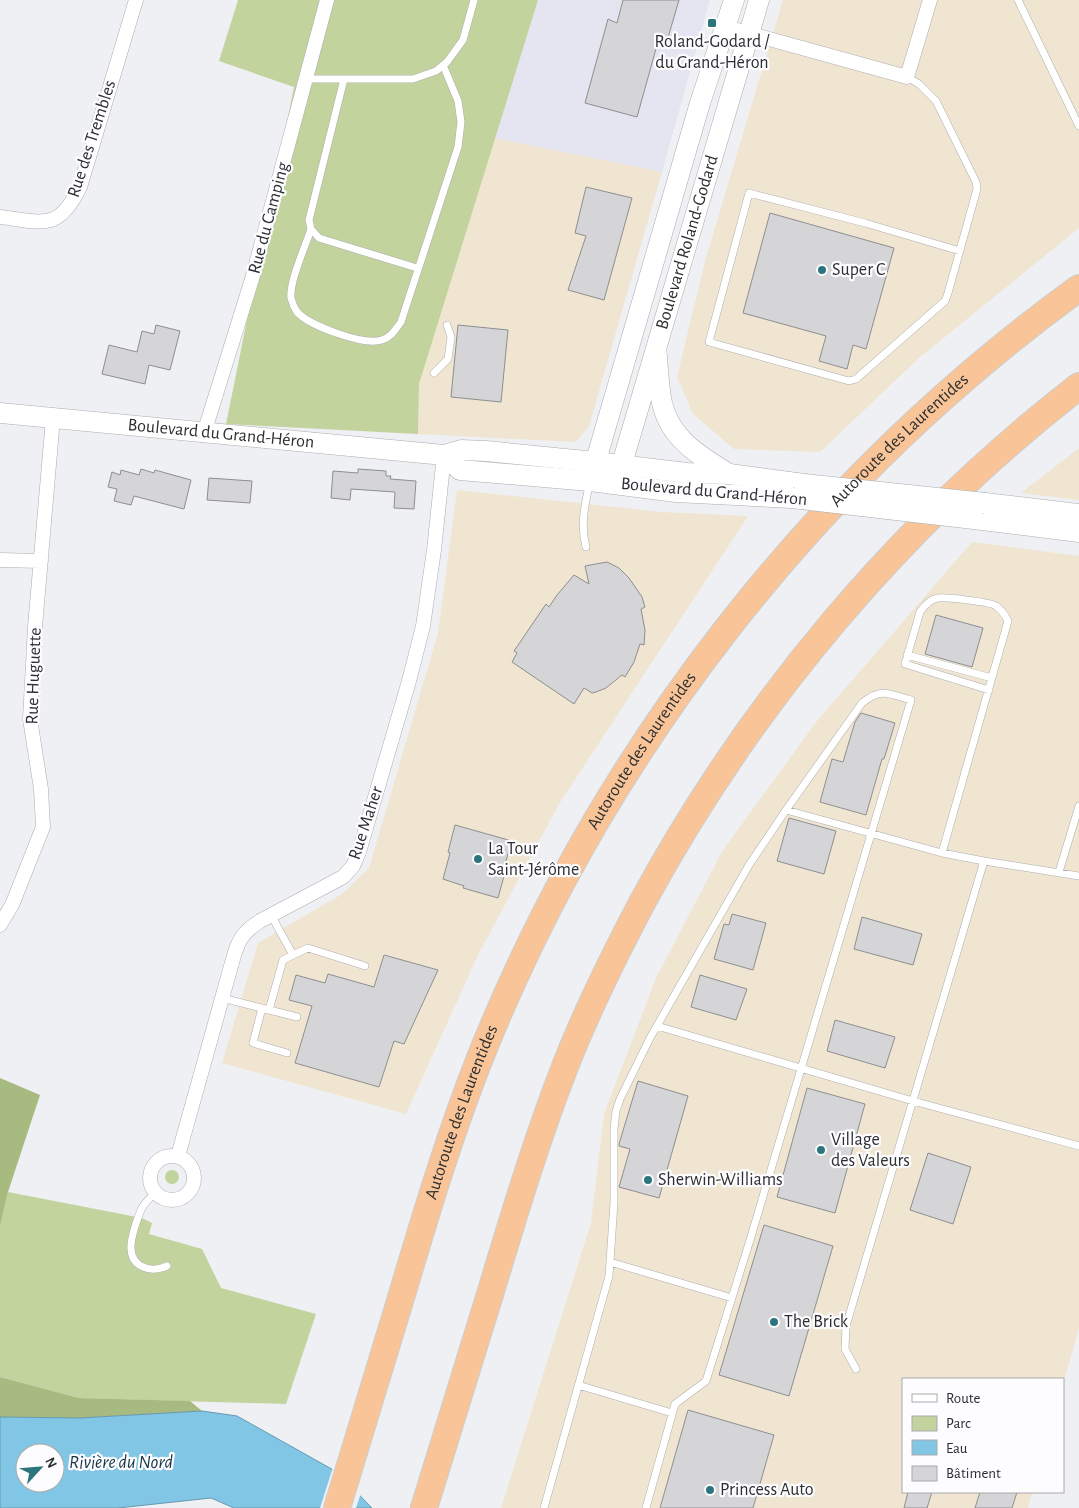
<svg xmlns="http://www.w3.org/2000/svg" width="1079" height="1508" font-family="'Alegreya Sans',sans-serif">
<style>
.commercial{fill:#f0e5d0}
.built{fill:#e4e5f0}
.green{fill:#c2d39e}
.forest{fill:#a7ba7f}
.water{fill:#82c6e6;stroke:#6898af;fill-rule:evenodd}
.pier{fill:#eff0f3}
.building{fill:#d5d5d8;stroke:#8d8e91}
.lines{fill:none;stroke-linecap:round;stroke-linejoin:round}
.lane-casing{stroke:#adadb0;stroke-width:8}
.street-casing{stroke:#adadb0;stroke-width:15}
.secondary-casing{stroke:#adadb0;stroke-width:21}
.highway-casing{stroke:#cdcdcd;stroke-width:28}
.lane{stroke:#fff;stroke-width:7}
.street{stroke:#fff;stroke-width:14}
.secondary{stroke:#fff;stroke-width:20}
.highway{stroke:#f9c598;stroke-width:26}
.secondary-bridge-casing{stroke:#adadb0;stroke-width:21;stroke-linecap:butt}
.secondary-bridge{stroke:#fff;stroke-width:20}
.poi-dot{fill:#2c757d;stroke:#fdfdff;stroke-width:2}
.labels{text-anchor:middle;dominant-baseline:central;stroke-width:4.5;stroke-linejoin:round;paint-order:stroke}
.poi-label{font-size:18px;fill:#2d2e2f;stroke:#fdfdff;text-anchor:start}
.street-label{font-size:18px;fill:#2d2e2f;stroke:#fdfdff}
.water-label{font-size:19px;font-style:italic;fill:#163644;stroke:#fdfdff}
</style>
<rect width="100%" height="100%" fill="#eff0f3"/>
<path class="commercial" d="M783,0h296v228l-160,130 -99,94 -86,-3 -41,-35 -16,-37 28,-116z
M494,138l168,34 -73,254 -13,16 -158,-8 1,-50 29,-99z
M1079,448v52l-58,-7z
M457,490l205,22 86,4 -189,288 -81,151 -72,159 -184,-51 36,-120 84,-49 27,-26 69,-235z
M972,542l107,14v772l-16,57v-6h-160v113h129l-4,16h-527l90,-285 13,-109 52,-136 67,-128 94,-129z"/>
<path class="built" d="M538,0h172l-48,172 -168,-34z"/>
<path class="green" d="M238,0h300l-119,384 -1,50 -192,-10 68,-337 -75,-26z
M165 1177a7 7 0 1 1 14 0a7 7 0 1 1-14 0Z
M8,1192l134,26 10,5 -3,11 53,15 19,39 95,26 -30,90 -207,-6 -79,-21v-151z"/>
<path class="forest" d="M0,1078l40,17 -32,97 -8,34z
M0,1377l79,21 111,3 12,10 -122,7 -80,-1z"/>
<path class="water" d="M202,1411l35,5 100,56 35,36h-138l-23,-10 -93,10h-118v-91l80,1zM25,1453h30v30h-30z"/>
<path class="pier" d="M333,1467l6,3 22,23 -5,15h-36z"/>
<path class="building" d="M623,0h56l-12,41 -8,-3 -22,79 -52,-14 23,-84 9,4z
M586,187l46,11 -28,102 -36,-10 18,-54 -11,-3z
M770,213l124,35 -28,101 -13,-4 -6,24 -28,-8 7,-25 -83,-23z
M156,325l24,6 -10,39 -21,-5 -4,19 -43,-10 7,-29 28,7 5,-21 12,3z
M458,325l50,5 -7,72 -50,-5z
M141,469l13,4 1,-3 36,10 -7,29 -50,-13 -3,9 -17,-4 3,-12 -9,-2 4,-15 8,3 1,-5 18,5z
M358,469l28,2v5h5l-1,3 26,2 -2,28 -20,-1 1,-16 -44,-3 -1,11 -19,-2 2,-27 25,2z
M209,478l43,3 -2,22 -43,-3z
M607,562l12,6 10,10 13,19 3,10 -4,2 4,21 -1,15 -4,-1 -6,18 -9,15 -3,-2 -16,13 -10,4 -4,1 -8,-5 -10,16 -62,-42 5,-9 -3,-2 32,-47 3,3 8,-12 17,-20 15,9 -4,-18z
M936,615l47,13 -11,39 -47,-13z
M861,713l34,10 -11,36h-2l-16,56 -46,-13 12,-43 11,3 12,-40z
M789,818l47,13 -12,43 -47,-13z
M455,825l57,16 -7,23 2,1 -9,33 -35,-10 1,-2 -21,-7 7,-26 -2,-1z
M732,914l34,9 -13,47 -39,-11 10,-35 5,1z
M862,917l60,17 -9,31 -59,-16z
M384,955l54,15 -34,74 -10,-3 -15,46 -84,-24 17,-57 -23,-6 7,-25 29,8 3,-9 46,13z
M700,975l47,14 -11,31 -45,-13z
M835,1020l60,17 -10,31 -58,-17z
M638,1081l50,15 -29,102 -40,-11 11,-38 -11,-3v-2z
M807,1088l58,16 -30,109 -58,-16z
M928,1153l43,14 -18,57 -43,-14z
M764,1225l69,21 -44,150 -70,-21z
M688,1410l86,25 -21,73h-93z
M908,1492h24l-5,16h-23z
M980,1492h37l-5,16h-37z"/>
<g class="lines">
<g class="lane-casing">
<path id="lane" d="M1018,0l61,126
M907,77l12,7 17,17 40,81 1,7 -29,104 -3,8 -89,78 -7,2 -140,-39 40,-149 116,30 95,28
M306,79h107l23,-8 11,-9 16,-22 11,-40
M344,79l-35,141 2,9 8,9 98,30
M311,229c-5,16 -22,53 -20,69 1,4 4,11 6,14 13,14 67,34 85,28 9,-3 13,-10 19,-18l57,-175 3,-25 -3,-21 -15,-36
M434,373l14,-14 3,-22 -4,-12
M586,547c-6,-22 -1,-44 4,-65
M907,655l85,23
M786,810l156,43 42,8 95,15
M942,853l66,-232c-3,-6 -6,-11 -12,-15 -5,-4 -50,-9 -58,-8 -7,1 -14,8 -18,14l-15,52 84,26
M1059,872l20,-66
M293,955l15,-7 57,18
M222,998l47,12 14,-50 10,-5 -22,-40
M262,1008l-9,35 34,10
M269,1010l28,7
M657,1026l256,75 166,45
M156,1192c-6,6 -12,11 -15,18 -4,9 -11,30 -10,39 1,19 21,24 36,17
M610,1262l122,36
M856,1369l-11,-20 1,-23 138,-465
M578,1385l94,28
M544,1508l65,-232 5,-73v-74l2,-18 4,-12 30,-61 99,-173 37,-55 76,-107c20,-16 27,-9 49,-3l-161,540 -44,141 -31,23 -29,104"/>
</g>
<g class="street-casing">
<path id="street" d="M726,27l181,50 23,-77
M0,217c43,5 58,15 80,-30l56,-187
M204,433l48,-154 75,-279
M0,560l41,1
M0,925l12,-20 31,-78 -2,-38 -11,-70 5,-92 18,-209
M178,1156l55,-197c5,-19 10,-27 27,-38l83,-44 10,-11 6,-14 50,-171 14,-55 11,-76 10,-95
M150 1178a22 22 0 1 1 44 0a22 22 0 1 1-44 0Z"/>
</g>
<g class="secondary-casing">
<g id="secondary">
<path d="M657,356c1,16 2,32 5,47 8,36 38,53 67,71"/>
<path id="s1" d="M0,413l444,42 17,-5 25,1 109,11 92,11 42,1 75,10"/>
<path d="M444,455l16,15 130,11 86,11 116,6"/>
<path d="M590,481l110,-378 34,-103"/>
<path id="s2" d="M616,484l143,-484"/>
<path d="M985,503l94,11"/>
<path d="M974,519l105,13"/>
</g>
</g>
<g class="highway-casing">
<g id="highway">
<path id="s3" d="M337,1508c20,-66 40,-131 60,-197 26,-87 51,-173 85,-258 122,-303 332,-573 597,-765"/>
<path d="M424,1508c22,-72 44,-144 67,-217 23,-76 46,-153 75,-227 22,-56 49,-110 77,-163 108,-199 257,-376 436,-515"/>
</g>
</g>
<use href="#lane" class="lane"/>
<use href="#street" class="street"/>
<use href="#secondary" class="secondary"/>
<use href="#highway" class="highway"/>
<g class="secondary-bridge-casing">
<path id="secondary-bridge" d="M804,484l181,19
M792,498l182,21"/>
</g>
<use href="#secondary-bridge" class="secondary-bridge"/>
</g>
<g class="poi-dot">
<rect x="707" y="18" width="10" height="10" rx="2.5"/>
<circle cx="822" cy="270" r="5"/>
<circle cx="478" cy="859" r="5"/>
<circle cx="821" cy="1150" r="5"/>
<circle cx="648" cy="1180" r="5"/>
<circle cx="774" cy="1322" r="5"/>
<circle cx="710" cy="1490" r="5"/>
</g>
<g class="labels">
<g class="poi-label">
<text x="712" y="42" text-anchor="middle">Roland-Godard /<tspan x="712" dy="21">du Grand-Héron</tspan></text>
<text x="832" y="270">Super C</text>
<text x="488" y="849">La Tour<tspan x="488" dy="21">Saint-Jérôme</tspan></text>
<text x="831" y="1140">Village<tspan x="831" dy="21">des Valeurs</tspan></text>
<text x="658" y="1180">Sherwin-Williams</text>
<text x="784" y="1322">The Brick</text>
<text x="720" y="1490">Princess Auto</text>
</g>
<g class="street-label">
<text transform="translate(92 139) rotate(-72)">Rue des Trembles</text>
<text transform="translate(269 218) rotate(-75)">Rue du Camping</text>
<text stroke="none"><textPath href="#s2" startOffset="252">Boulevard Roland-Godard</textPath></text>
<text stroke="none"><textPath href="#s1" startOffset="222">Boulevard du Grand-Héron</textPath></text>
<text stroke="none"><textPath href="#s3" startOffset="1225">Autoroute des Laurentides</textPath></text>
<text transform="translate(714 492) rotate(5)">Boulevard du Grand-Héron</text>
<text transform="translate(34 676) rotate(-88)">Rue Huguette</text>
<text stroke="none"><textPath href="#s3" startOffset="820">Autoroute des Laurentides</textPath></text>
<text transform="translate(366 823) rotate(-72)">Rue Maher</text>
<text stroke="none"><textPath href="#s3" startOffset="415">Autoroute des Laurentides</textPath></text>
</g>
<g class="water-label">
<text x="121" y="1462">Rivière du Nord</text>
</g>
</g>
<rect x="902" y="1378" width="162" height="115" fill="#fdfdff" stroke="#aaaaac"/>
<rect x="912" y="1394" width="25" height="8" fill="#ffffff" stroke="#aaaaac"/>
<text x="946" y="1403" font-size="15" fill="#2d2e2f">Route</text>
<rect x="912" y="1416" width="25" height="15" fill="#c2d39e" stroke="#aaaaac"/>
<text x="946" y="1428" font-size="15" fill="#2d2e2f">Parc</text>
<rect x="912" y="1440" width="25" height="15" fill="#82c6e6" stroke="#aaaaac"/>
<text x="946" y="1453" font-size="15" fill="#2d2e2f">Eau</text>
<rect x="912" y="1466" width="25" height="15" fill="#d5d5d8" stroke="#aaaaac"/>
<text x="946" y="1478" font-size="15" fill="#2d2e2f">Bâtiment</text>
<g transform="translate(40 1468) rotate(64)"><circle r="24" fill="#fdfdff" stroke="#aaaaac"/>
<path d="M0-4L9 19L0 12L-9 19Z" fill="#2c757d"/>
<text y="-8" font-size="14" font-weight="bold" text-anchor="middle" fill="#2d2e2f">N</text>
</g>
</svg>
